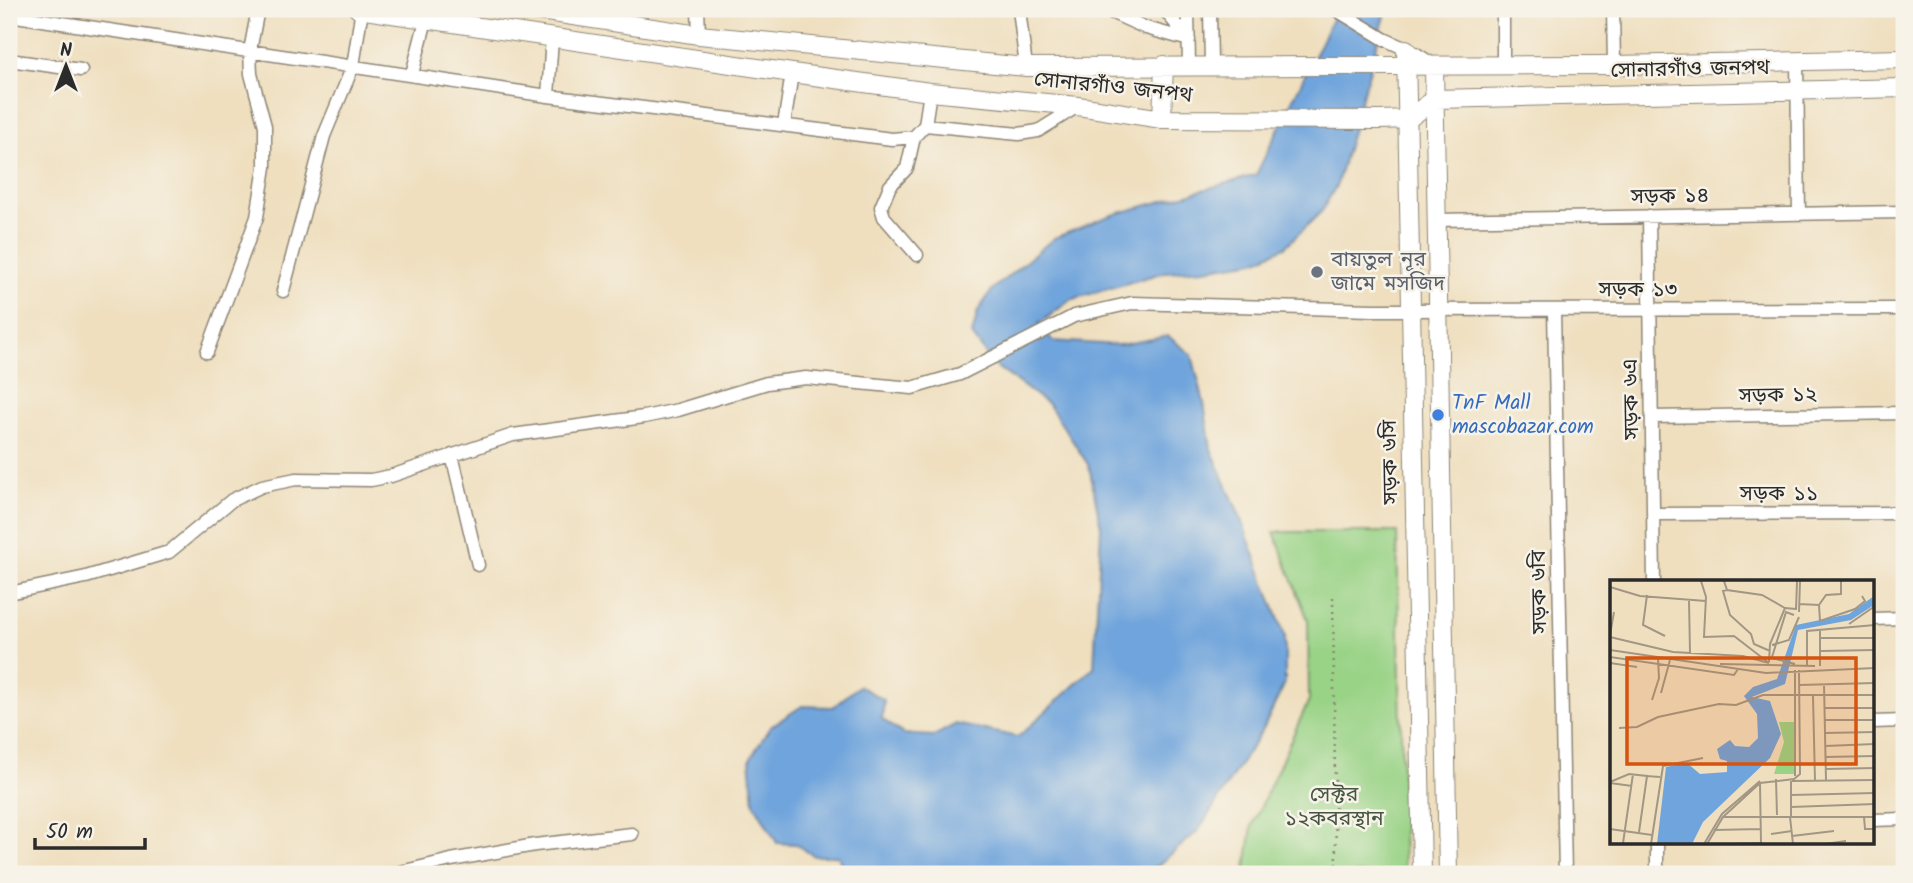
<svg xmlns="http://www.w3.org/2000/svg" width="1913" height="883" font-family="Kalam,'Noto Sans Bengali',sans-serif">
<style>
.green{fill:#99d386;stroke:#627f58;stroke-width:2}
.water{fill:#6fa4dc;stroke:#4d6884;stroke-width:2}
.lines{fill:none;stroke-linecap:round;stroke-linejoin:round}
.street-casing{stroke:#8d8575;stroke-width:15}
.secondary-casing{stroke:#8d8575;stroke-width:20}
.path{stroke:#8d8575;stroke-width:2.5;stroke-dasharray:2 5;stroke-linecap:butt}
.street{stroke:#fff;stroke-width:12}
.secondary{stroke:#fff;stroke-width:18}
.worship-dot{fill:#6b7280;stroke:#f7f3e8;stroke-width:2.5}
.shop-dot{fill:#3f7fe0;stroke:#f7f3e8;stroke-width:2.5}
.labels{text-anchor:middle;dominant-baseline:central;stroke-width:5;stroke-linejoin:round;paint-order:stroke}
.street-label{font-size:21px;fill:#2b2b2b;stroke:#f7f3e8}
.worship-label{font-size:21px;fill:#5b616d;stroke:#f7f3e8;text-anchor:start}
.shop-label{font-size:21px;fill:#366cbe;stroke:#f7f3e8;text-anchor:start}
.park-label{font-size:21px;fill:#465542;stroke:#f7f3e8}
.inset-road{fill:none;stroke:#a19784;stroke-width:2}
.view{fill:#d5540f;fill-opacity:0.15;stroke:#d5540f;stroke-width:3.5}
.inset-edge{fill:none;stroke:#2b2b2b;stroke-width:3.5}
</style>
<rect width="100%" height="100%" fill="#f7f3e8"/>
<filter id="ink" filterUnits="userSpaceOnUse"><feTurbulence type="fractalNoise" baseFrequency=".0143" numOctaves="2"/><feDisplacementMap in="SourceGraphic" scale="14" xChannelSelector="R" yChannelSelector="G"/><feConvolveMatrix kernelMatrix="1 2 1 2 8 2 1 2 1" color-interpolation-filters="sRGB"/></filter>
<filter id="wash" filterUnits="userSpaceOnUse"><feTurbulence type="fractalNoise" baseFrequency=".00686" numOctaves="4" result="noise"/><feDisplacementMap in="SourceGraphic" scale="28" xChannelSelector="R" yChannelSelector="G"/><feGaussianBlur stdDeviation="1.57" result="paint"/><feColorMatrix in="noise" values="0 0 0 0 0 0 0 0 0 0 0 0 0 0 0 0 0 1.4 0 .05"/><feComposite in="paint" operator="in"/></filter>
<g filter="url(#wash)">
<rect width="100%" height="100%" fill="#efdfbf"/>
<path class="green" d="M1274,532h123l7,342h-159l7,-48 57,-126 -1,-80z"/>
<path class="water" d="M1337,9h50l-50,175 -15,27 -37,36 -30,14 -51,8 -39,3 -95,28 -31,24 14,17 67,4 48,-9 24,19 12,48 7,46 28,65 46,122v47l-21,44 -66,104 -50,43h-303l-7,-18h-24l-19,-12 -18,-1 -23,-40 -4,-44 20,-32 32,-21 31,1 26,-21 25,14 -2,19 21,15 31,2 22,-12 62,13 76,-70 7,-140 -12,-61 -40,-61 -55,-40 -22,-30 6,-24 15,-22 61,-51 55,-22 147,-41z"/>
</g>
<g filter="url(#ink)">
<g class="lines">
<g class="street-casing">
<path id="street" d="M698,9l1,26
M1019,9l7,58
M1104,9l42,19 43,12
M1164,9l25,31
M1188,9l1,56
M1210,9l1,57
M1335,9l49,30 31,14 19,12
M1503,9v57
M1613,9l1,56
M9,15l539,81 344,43 22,-2 11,-12 5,-33
M9,60l72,10
M1797,61l2,153
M412,74l14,-54
M548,96l4,-58
M784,125l8,-52
M925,125l94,9 19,-3 40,-25
M914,137l-7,31 -17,18 -9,21 3,10 33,38
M1649,216l5,366
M1437,220l467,-8
M283,291l41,-155 29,-70 9,-57
M1554,310l11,564
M207,352l50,-135 8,-50v-41l-14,-52 -1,-23 8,-42
M1652,417l252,-4
M452,455l26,110
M1653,514l251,-1
M9,593l77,-16 83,-25 63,-52 30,-14 34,-7 75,1 20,-4 122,-41 131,-18 34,-7 89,-27 39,-5 106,10 48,-14 114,-58 58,-13 240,7 532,-1
M1873,619l31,-1
M1873,722l31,-1
M1873,820l31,-1
M1657,843v31
M392,874l59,-14 84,-15 97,-11"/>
</g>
<g class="secondary-casing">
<path id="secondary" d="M358,9l434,64 138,19 148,14 84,13 218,1 28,-1 27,-20 469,-11
M527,9l172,26 327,32 588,-2 290,-6
M1406,49l16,825
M1434,66l14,808
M1162,119l2,-54"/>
</g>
<path class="path" d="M1333,597l3,277"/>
<use href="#street" class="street"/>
<use href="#secondary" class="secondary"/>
</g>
</g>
<circle class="worship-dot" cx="1317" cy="272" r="7"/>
<circle class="shop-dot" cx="1438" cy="415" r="7"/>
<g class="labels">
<g class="street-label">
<text transform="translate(1690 70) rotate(-1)">সোনারগাঁও জনপথ</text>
<text transform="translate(1113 88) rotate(6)">সোনারগাঁও জনপথ</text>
<text transform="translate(1670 197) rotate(-1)">সড়ক ১৪</text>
<text x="1638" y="290">সড়ক ১৩</text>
<text transform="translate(1778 396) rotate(-1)">সড়ক ১২</text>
<text transform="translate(1632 399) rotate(-91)">সড়ক ৬এ</text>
<text transform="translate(1391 462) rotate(-91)">সড়ক ৬সি</text>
<text x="1779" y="494">সড়ক ১১</text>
<text transform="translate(1540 592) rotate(-91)">সড়ক ৬বি</text>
</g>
<g class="worship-label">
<text x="1331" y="260">বায়তুল নূর<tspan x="1331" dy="24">জামে মসজিদ</tspan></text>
</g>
<g class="shop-label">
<text x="1452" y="403">TnF Mall<tspan x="1452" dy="24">mascobazar.com</tspan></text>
</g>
<g class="park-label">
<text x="1334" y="795">সেক্টর<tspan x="1334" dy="24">১২কবরস্থান</tspan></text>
</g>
</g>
<g transform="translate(1610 580)">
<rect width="264" height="264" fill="#efdfbf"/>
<path d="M169,142h15v52h-20l10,-32z" fill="#99d386"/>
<path d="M264,16v9l-23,15 -53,10 -13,54 -33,13 18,4 11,33 -11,24 -67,64 -11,22h-35l9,-77 21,-4 13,11 27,-2v-11l-7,-2 -3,-10 13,-9 5,6 14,1 9,-9 -1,-24 -13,-18 9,-9 24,-8 19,-54 53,-11z" fill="#6fa4dc"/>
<path class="inset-road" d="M91,1l5,16 -2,40 30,-1 35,27M114,1l3,9 35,5 23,13 11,1M0,7l30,9 66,5M117,10l-4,1 7,24 21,19 3,10 16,7M37,15l-4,30 22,11M79,20l1,53M189,24l20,1 7,-10 15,-1v-13M209,25l1,16 35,-12 10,-8 -3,-5M186,30l1,-29M189,32l1,-31M239,44l26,-18M210,51v35M0,55l4,-23M0,57l63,15 70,4 26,7M210,58h55M162,65l17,-5 10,-23M0,70l156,23 109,-5M210,71l55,-1M0,77l124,18 4,-6M162,77l14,-45 8,3M162,78l23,6M159,82l1,-18 15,-36M0,83l27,4M110,84l95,2M197,86v-35l68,-6M214,104l2,97M189,105l76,-2M51,113l9,-33M203,116l2,85M42,120l7,-22 -1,-20M215,128h50M215,140h50M9,148l18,-1 21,-10 61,-13 17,1 27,-10h112M215,153l50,-1M215,166l50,-2M215,177l50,-1M215,189l50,-1M185,196v-106M166,199l1,36M181,201v36M182,201l83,-1M0,202l19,-8 18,2 -8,56 8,-56 13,1M0,203l22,3M150,203l1,61M181,215l84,-2M181,227l84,-3M113,237h152M180,237l3,27M254,237l1,12h10M0,249l42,6M104,250l47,-1M161,254l21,-3M182,256l42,-5M13,263l10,-69M41,264l12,-78 40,-8M94,264l18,-30 38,-33M97,264l16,-27 37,-34 34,-4 6,-5 -1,-104M123,264l28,-1M215,264l21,-3"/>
<path class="view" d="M17,78h229v106h-229z"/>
<rect width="264" height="264" class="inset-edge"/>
</g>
<rect width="1913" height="883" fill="none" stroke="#f7f3e8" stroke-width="35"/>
<g transform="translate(66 66)" stroke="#f7f3e8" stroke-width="5" paint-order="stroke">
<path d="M0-5L12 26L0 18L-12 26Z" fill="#2b2b2b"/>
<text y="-10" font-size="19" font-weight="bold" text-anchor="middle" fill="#2b2b2b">N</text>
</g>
<path d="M35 838v10h110v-10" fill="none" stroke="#2b2b2b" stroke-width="3.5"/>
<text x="46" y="838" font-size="21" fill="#2b2b2b" stroke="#f7f3e8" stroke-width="5" paint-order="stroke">50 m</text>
</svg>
